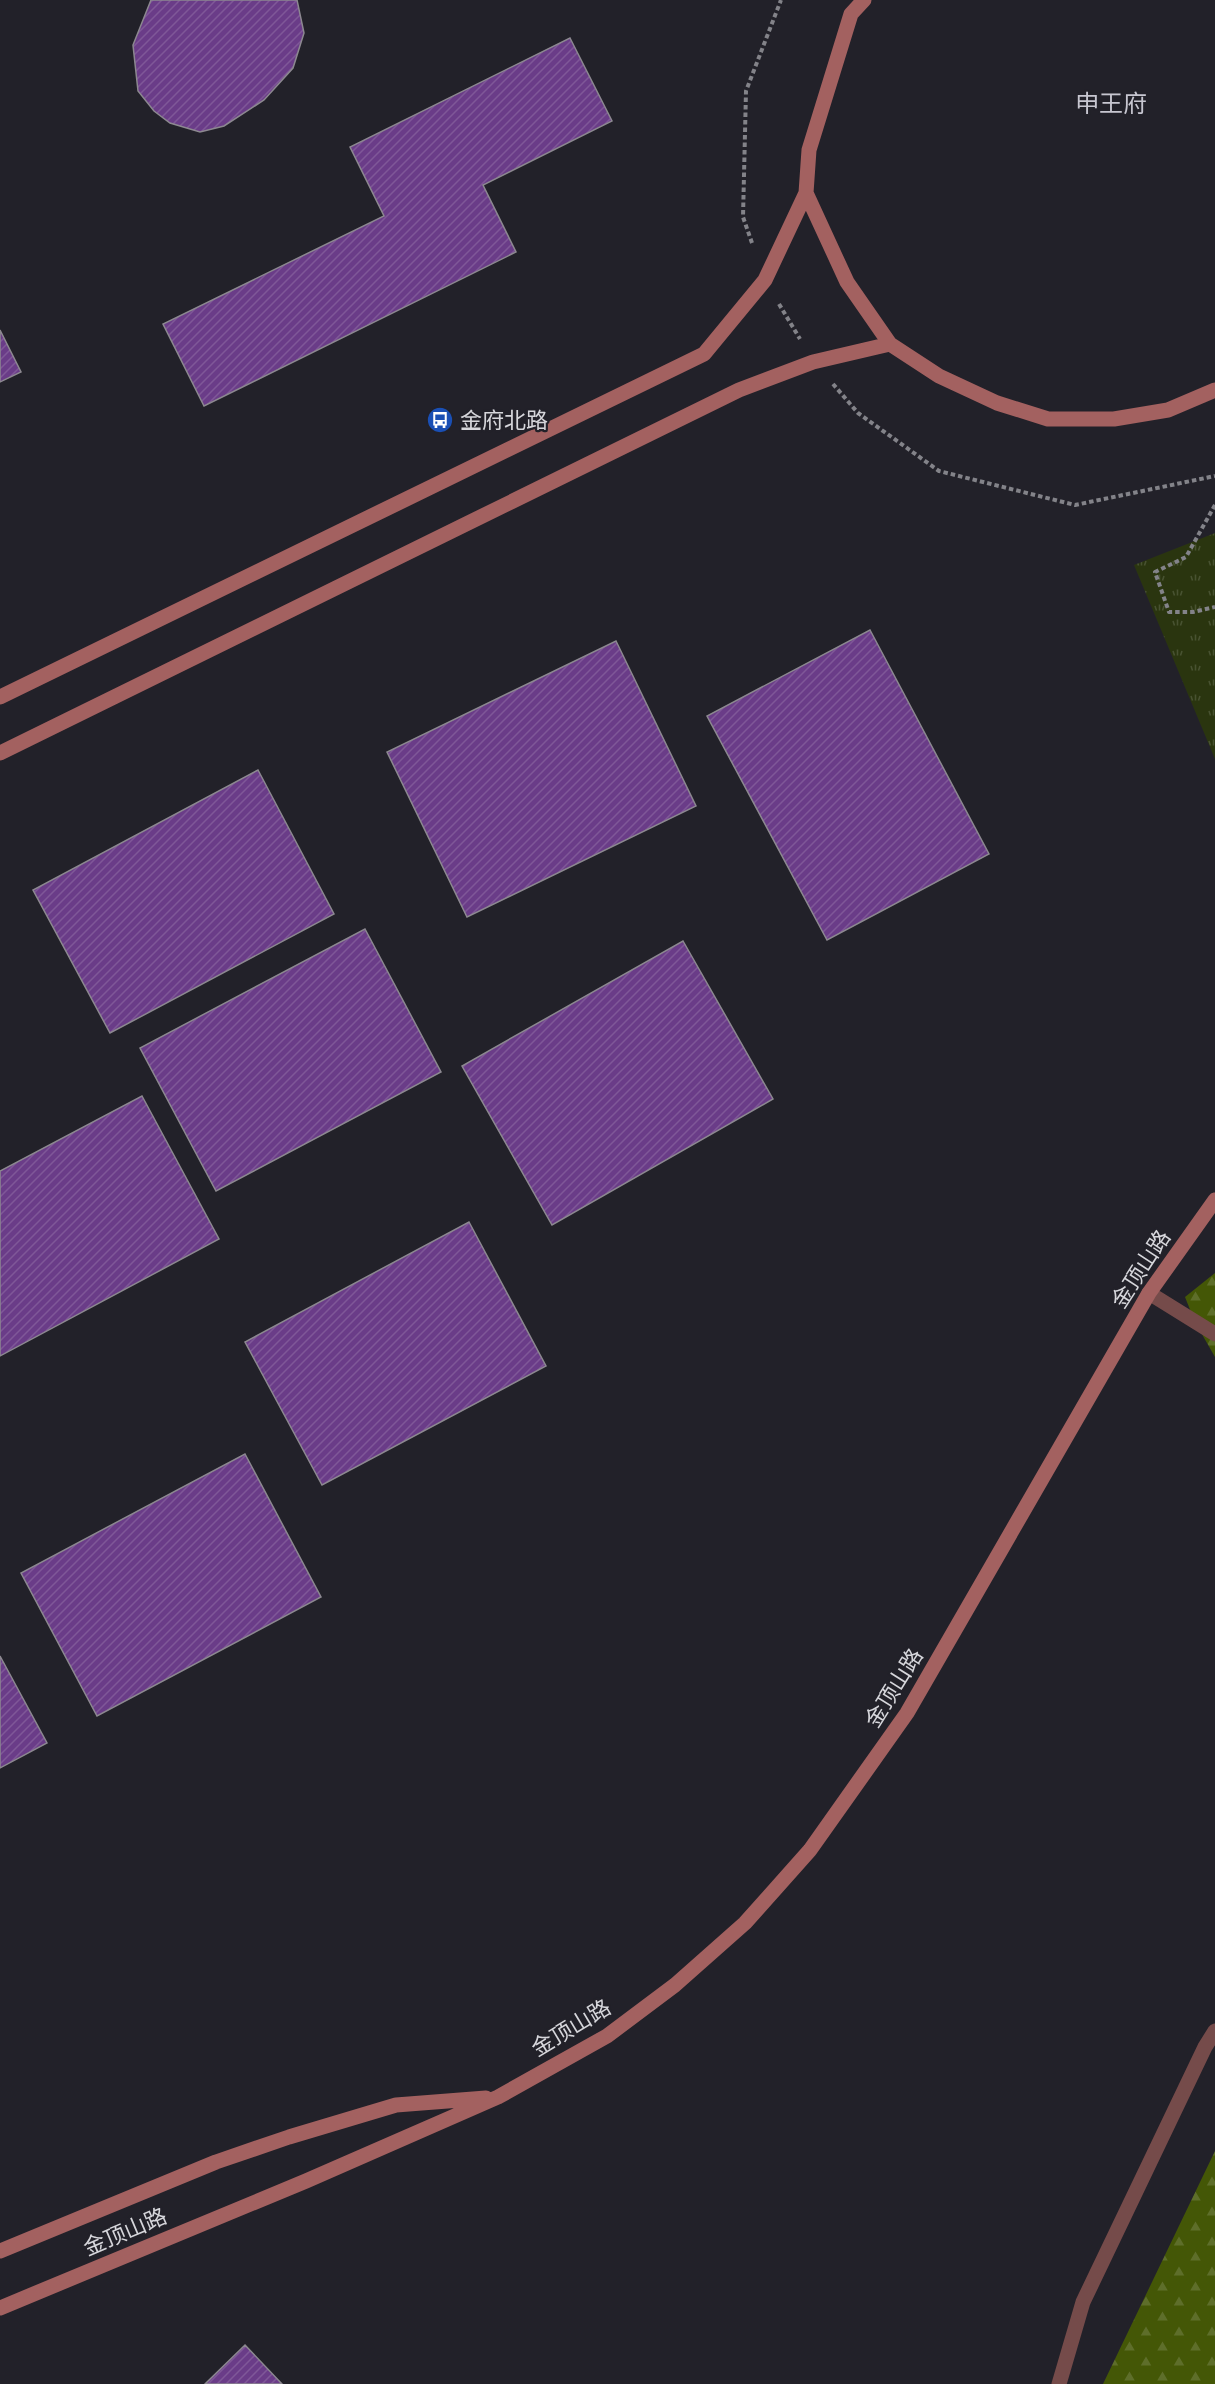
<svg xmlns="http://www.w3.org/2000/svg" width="1215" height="2384" font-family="'Zilla Slab','Noto Sans SC',serif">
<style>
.grass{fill:url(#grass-tufts)}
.forest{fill:url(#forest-firs)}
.building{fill:url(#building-hatch);stroke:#8c8890;stroke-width:1.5}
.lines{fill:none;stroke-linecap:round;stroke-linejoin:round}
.path{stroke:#838389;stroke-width:4;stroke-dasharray:4.5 3;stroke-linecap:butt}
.lane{stroke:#754b4a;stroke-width:15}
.secondary{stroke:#a36160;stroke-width:15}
.labels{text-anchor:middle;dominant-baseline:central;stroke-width:4.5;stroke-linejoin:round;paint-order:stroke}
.poi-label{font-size:22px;fill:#d6d6db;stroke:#222129;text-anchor:start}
.street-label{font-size:22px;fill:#d6d6db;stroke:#222129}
.neighbourhood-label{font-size:24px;fill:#c7c6d0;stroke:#222129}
</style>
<defs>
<pattern id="grass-tufts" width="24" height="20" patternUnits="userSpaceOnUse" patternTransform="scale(1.5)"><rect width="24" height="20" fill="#2a350f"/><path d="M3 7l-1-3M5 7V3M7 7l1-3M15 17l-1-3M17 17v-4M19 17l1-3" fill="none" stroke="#485231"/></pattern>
<pattern id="forest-firs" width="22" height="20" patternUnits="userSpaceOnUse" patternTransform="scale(1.5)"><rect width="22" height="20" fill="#445706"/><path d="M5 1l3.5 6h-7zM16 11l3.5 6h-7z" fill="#5e6e2a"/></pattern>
<pattern id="building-hatch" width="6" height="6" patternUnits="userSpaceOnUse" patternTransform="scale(1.5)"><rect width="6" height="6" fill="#6a3c88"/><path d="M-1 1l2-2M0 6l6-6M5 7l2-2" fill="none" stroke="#7f5798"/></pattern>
</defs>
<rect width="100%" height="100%" fill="#222129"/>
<path class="grass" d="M1215,533v226l-81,-194z"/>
<path class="forest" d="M1215,1273v84l-20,-35 -10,-25z
M1215,2151v233h-112z"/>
<path class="building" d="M151,0h146l7,33 -11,35 -29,32 -40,26 -24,6 -30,-9 -16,-12 -16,-20 -5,-46z
M570,38l42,83 -129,64 33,67 -312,154 -41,-82 221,-108 -34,-69z
M0,330l21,42 -21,10z
M870,630l119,224 -162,86 -120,-224z
M616,641l80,165 -229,111 -80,-165z
M258,770l76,144 -224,119 -77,-143z
M365,929l76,143 -225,119 -76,-143z
M683,941l90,158 -221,126 -90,-159z
M142,1096l77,143 -219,117v-185z
M469,1222l77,144 -224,119 -77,-143z
M245,1454l76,143 -224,119 -76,-143z
M0,1656l47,87 -47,25z
M245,2345l37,39h-77z"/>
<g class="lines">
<path class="path" d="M752,243l-9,-26 3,-126 35,-91
M779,304l21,35
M833,384l25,29 81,58 136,34 140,-29
M1215,505l-29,52 -31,15 14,40h24l22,-5"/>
<path class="lane" d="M1149,1293l66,41
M1059,2384l24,-82 122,-255 10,-16"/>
<path class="secondary" d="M864,0l-13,14 -42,136 -3,43 41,89 43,62 49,32 58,27 51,16h66l54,-9 47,-20
M0,697l704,-343 61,-74 41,-87
M0,753l739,-363 74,-28 77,-18
M0,2251l216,-89 73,-25 107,-32 90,-7
M0,2308l306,-127 192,-84 109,-61 68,-51 70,-62 65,-73 97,-137 242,-420 66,-93"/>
</g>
<defs>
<g id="bus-disc" transform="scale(1.35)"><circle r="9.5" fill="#1a4fb4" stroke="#222129"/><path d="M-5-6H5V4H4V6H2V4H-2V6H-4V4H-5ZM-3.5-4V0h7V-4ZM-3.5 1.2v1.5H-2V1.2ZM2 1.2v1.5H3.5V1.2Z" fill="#fff"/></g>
</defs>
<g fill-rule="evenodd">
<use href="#bus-disc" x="440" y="420"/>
</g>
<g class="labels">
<g class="poi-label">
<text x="460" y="420">金府北路</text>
</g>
<g class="street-label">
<text transform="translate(1141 1269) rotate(-57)">金顶山路</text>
<text transform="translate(894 1688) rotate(-58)">金顶山路</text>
<text transform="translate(571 2028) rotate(-31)">金顶山路</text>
<text transform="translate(125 2232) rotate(-23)">金顶山路</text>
</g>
<g class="neighbourhood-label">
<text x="1111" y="103">申王府</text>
</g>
</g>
</svg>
